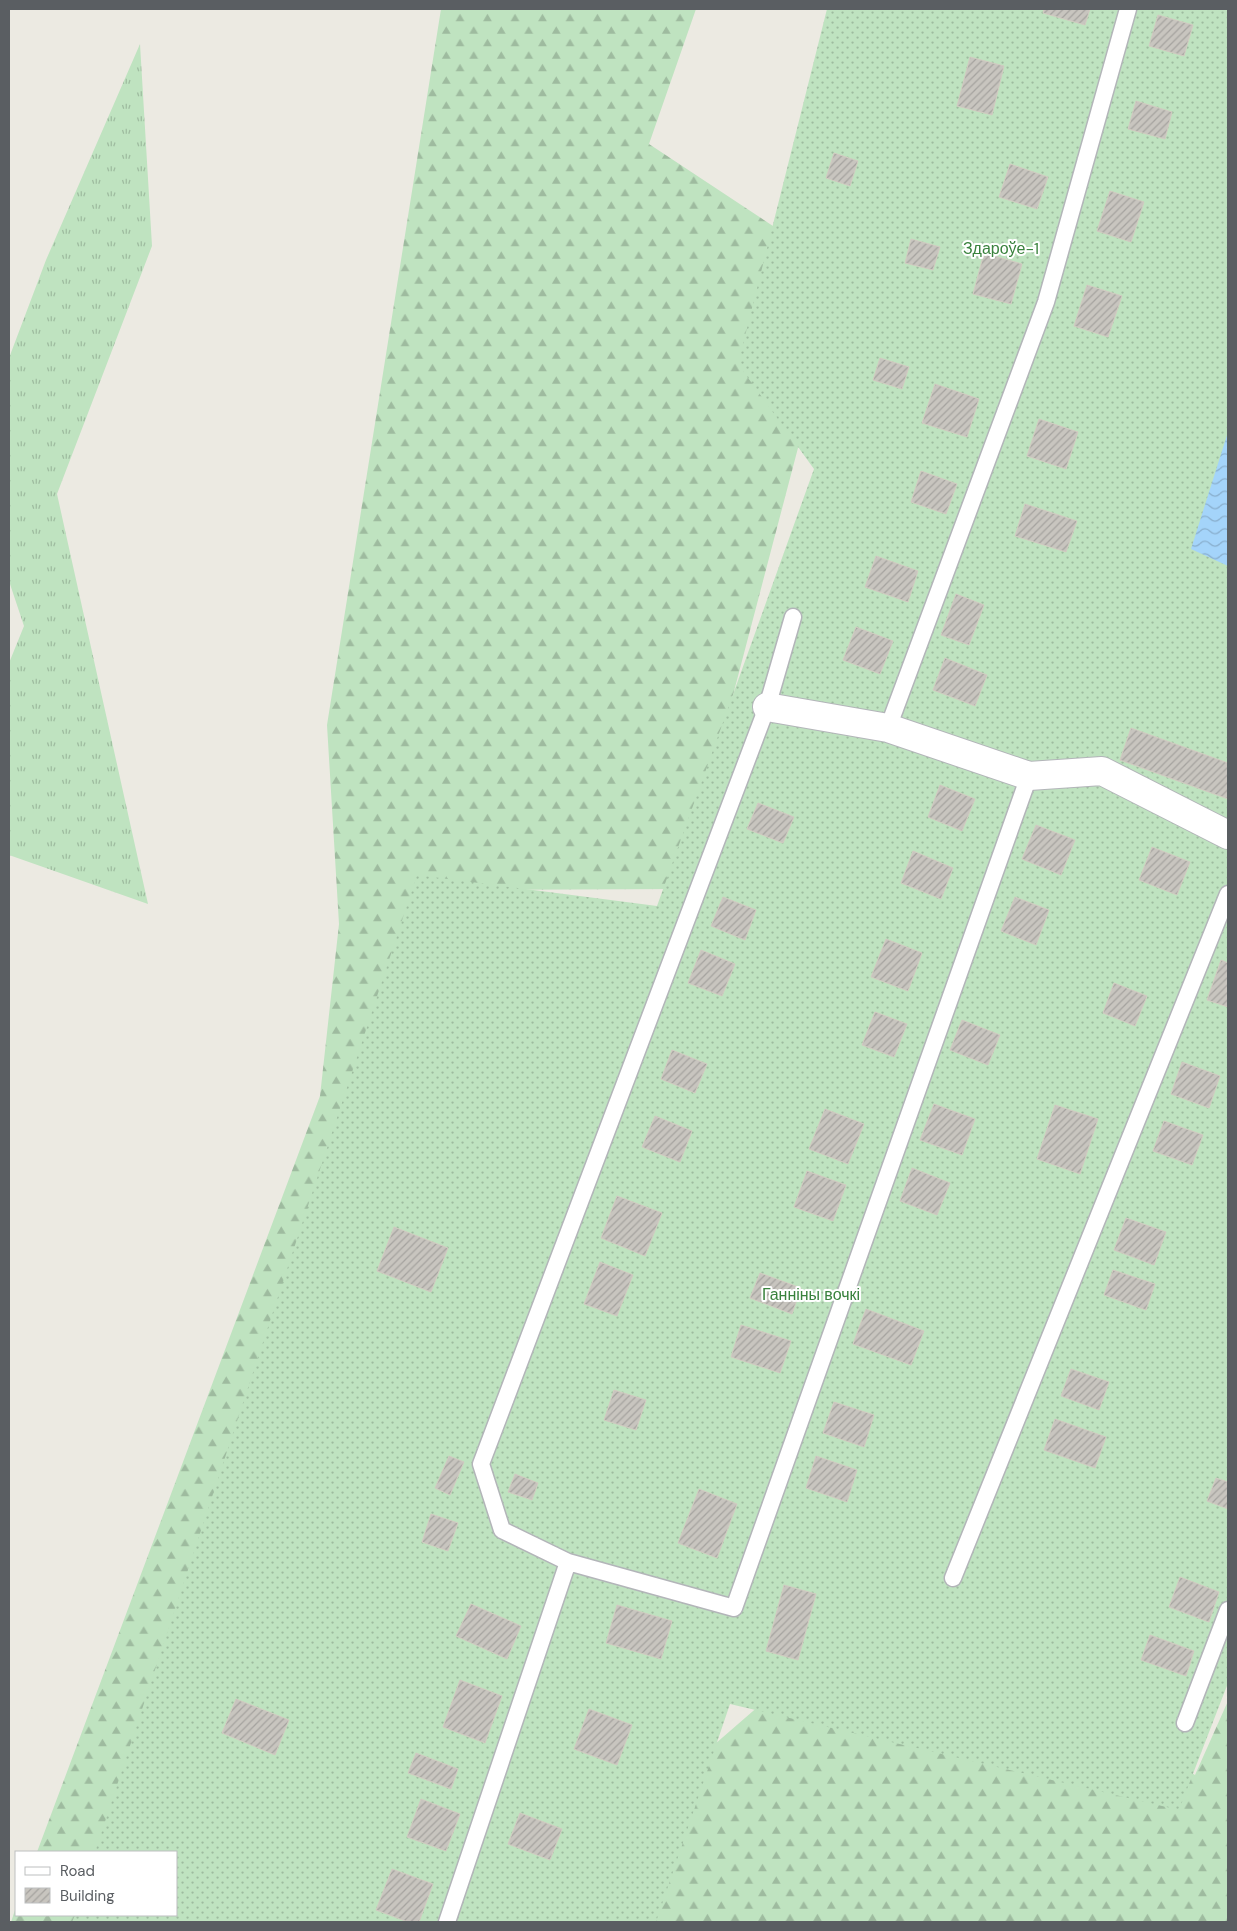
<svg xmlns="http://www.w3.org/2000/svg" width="1237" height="1931" font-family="'DM Sans',sans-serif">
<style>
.grass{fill:url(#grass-tufts)}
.forest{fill:url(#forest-firs)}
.garden{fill:url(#garden-dots)}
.water{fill:url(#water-waves)}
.building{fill:url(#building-hatch);stroke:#d1ccc1}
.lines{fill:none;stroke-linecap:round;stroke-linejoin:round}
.lane-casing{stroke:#b3b5b9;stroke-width:19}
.street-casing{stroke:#b3b5b9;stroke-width:30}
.lane{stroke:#fff;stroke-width:16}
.street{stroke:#fff;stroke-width:28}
.labels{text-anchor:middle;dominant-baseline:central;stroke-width:4;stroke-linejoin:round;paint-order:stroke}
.park-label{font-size:16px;fill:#39823d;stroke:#fff}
</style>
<defs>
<pattern id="grass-tufts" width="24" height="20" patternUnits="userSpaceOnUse" patternTransform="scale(1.25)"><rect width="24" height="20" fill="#bfe3c0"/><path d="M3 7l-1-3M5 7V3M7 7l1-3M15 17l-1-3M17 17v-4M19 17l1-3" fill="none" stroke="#9ebb9f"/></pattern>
<pattern id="forest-firs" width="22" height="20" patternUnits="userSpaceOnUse" patternTransform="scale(1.25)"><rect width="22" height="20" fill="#bfe3c0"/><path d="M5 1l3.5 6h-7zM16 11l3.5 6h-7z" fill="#9ebb9f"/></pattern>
<pattern id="garden-dots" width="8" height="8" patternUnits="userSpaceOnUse" patternTransform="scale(1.25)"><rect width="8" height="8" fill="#bfe3c0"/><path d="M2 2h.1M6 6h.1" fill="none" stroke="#9ebb9f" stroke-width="1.8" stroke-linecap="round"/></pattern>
<pattern id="water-waves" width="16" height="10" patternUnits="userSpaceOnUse" patternTransform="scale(1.25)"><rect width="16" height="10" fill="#a4d4fa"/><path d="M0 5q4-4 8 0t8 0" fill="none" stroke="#89afce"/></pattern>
<pattern id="building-hatch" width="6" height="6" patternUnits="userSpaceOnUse" patternTransform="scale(1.25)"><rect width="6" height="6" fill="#c8c5bf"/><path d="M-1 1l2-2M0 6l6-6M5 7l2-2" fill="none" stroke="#a5a39f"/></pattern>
</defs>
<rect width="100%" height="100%" fill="#eceae2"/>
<path class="grass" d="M140,44l12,202 -95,248 91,410 -139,-49v-192l15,-37 -15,-45v-223l37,-98z"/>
<path class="forest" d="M441,9h255l-47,135 195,129 -162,616 -238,1 -330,962h-77l283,-756 19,-172 -12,-199z
M1042,1676l153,99 33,-74v221h-573l60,-178 76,-66z
M16,1907v8h78l-2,7h-81z"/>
<path class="garden" d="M827,9h401v1674l-49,127 -449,-106 -74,218h-584l3,-7h101v-63h-81l322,-977 240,31 157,-437 -76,-105z"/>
<path class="water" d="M1228,432v134l-37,-17z"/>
<path class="building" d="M1044,9h46l-5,16 -42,-12z
M1158,15l35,10 -9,31 -35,-10z
M970,57l34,9 -12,49 -35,-9z
M1136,101l36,11 -7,27 -37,-10z
M834,153l24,8 -8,25 -24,-8z
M1010,164l38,13 -11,32 -38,-12z
M1110,191l34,11 -13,40 -34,-11z
M911,239l29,8 -7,23 -28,-7z
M984,253l38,11 -11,40 -38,-10z
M1087,285l35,11 -14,41 -34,-11z
M880,358l29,9 -7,22 -29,-9z
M935,384l44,15 -12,38 -45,-14z
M1039,419l39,13 -12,37 -39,-13z
M921,471l36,13 -11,30 -35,-12z
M1025,504l52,17 -11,31 -51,-16z
M876,556l42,15 -10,31 -43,-15z
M956,594l28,11 -15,40 -28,-10z
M856,627l37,14 -13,33 -37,-14z
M945,658l42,17 -12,31 -42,-16z
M1131,728l97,35v36l-108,-39z
M940,785l35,14 -13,32 -34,-14z
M758,803l36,14 -11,26 -36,-14z
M1036,825l39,15 -14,35 -39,-16z
M1152,847l38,15 -13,33 -38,-15z
M913,851l40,17 -12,31 -40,-16z
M723,897l33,13 -11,30 -34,-14z
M1015,897l34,13 -13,35 -35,-14z
M886,939l36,14 -14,38 -37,-14z
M701,950l34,14 -13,32 -34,-13z
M1221,960l7,3v44l-21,-7z
M1114,983l33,13 -12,30 -32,-13z
M875,1012l32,12 -13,33 -32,-12z
M962,1020l38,15 -12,30 -38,-15z
M672,1050l35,14 -12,29 -34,-14z
M1182,1062l38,14 -11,32 -38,-14z
M934,1104l41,15 -13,36 -42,-15z
M1055,1105l43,14 -18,55 -43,-15z
M825,1109l39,15 -16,40 -39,-15z
M655,1116l37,15 -12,31 -38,-15z
M1164,1121l39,14 -11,30 -39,-14z
M912,1168l38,15 -13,32 -37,-14z
M807,1171l39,14 -13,36 -39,-14z
M617,1196l45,17 -17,43 -44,-18z
M1126,1218l40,14 -12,33 -40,-15z
M394,1227l54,21 -17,44 -54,-21z
M600,1262l33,13 -16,41 -33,-12z
M1113,1270l42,14 -9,26 -42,-15z
M760,1273l41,15 -9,26 -42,-16z
M866,1309l58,22 -13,34 -58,-21z
M741,1325l50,16 -11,32 -49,-16z
M1071,1369l38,13 -10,28 -38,-14z
M614,1390l32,10 -10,30 -32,-10z
M834,1402l40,13 -10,32 -41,-14z
M1055,1419l51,18 -11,31 -51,-18z
M449,1456l15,6 -14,33 -15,-7z
M816,1456l41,14 -10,32 -41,-14z
M515,1474l23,9 -6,17 -24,-8z
M1216,1478l12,4v27l-21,-8z
M699,1489l38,15 -20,54 -39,-15z
M431,1514l27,9 -10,28 -26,-9z
M1180,1577l39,15 -10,30 -40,-15z
M784,1585l32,9 -18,66 -32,-9z
M471,1604l50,22 -14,33 -51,-23z
M617,1605l55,16 -11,38 -55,-16z
M1150,1635l44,16 -8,25 -45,-16z
M460,1680l42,16 -17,47 -42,-16z
M236,1699l53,21 -14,35 -53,-22z
M589,1709l43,16 -15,40 -43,-16z
M416,1753l42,16 -7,20 -43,-16z
M421,1799l39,15 -14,37 -39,-14z
M520,1813l42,16 -12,31 -42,-16z
M392,1869l41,15 -14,38h-11l-32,-12z"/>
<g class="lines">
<g class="lane-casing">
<path id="lane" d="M793,617l-26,90 -286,757 21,66 66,32 166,46 295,-832
M888,728l158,-426 82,-293
M953,1578l275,-684
M1185,1723l43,-113
M447,1922l121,-360"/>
</g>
<g class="street-casing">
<path id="street" d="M767,707l121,21 141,48 73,-5 126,64"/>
</g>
<use href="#lane" class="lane"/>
<use href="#street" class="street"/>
</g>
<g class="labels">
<g class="park-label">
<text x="1001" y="248">Здароўе-1</text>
<text x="811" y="1294">Ганніны вочкі</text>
</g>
</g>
<rect width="1237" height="1931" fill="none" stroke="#5a5e62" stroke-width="20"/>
<rect x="15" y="1851" width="162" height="65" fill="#ffffff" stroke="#bdbfc0"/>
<rect x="25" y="1867" width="25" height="8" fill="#ffffff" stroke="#bdbfc0"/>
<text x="60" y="1876" font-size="15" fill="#5a5e62">Road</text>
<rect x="25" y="1888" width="25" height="15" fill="url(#building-hatch)" stroke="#bdbfc0"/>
<text x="60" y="1901" font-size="15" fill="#5a5e62">Building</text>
</svg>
